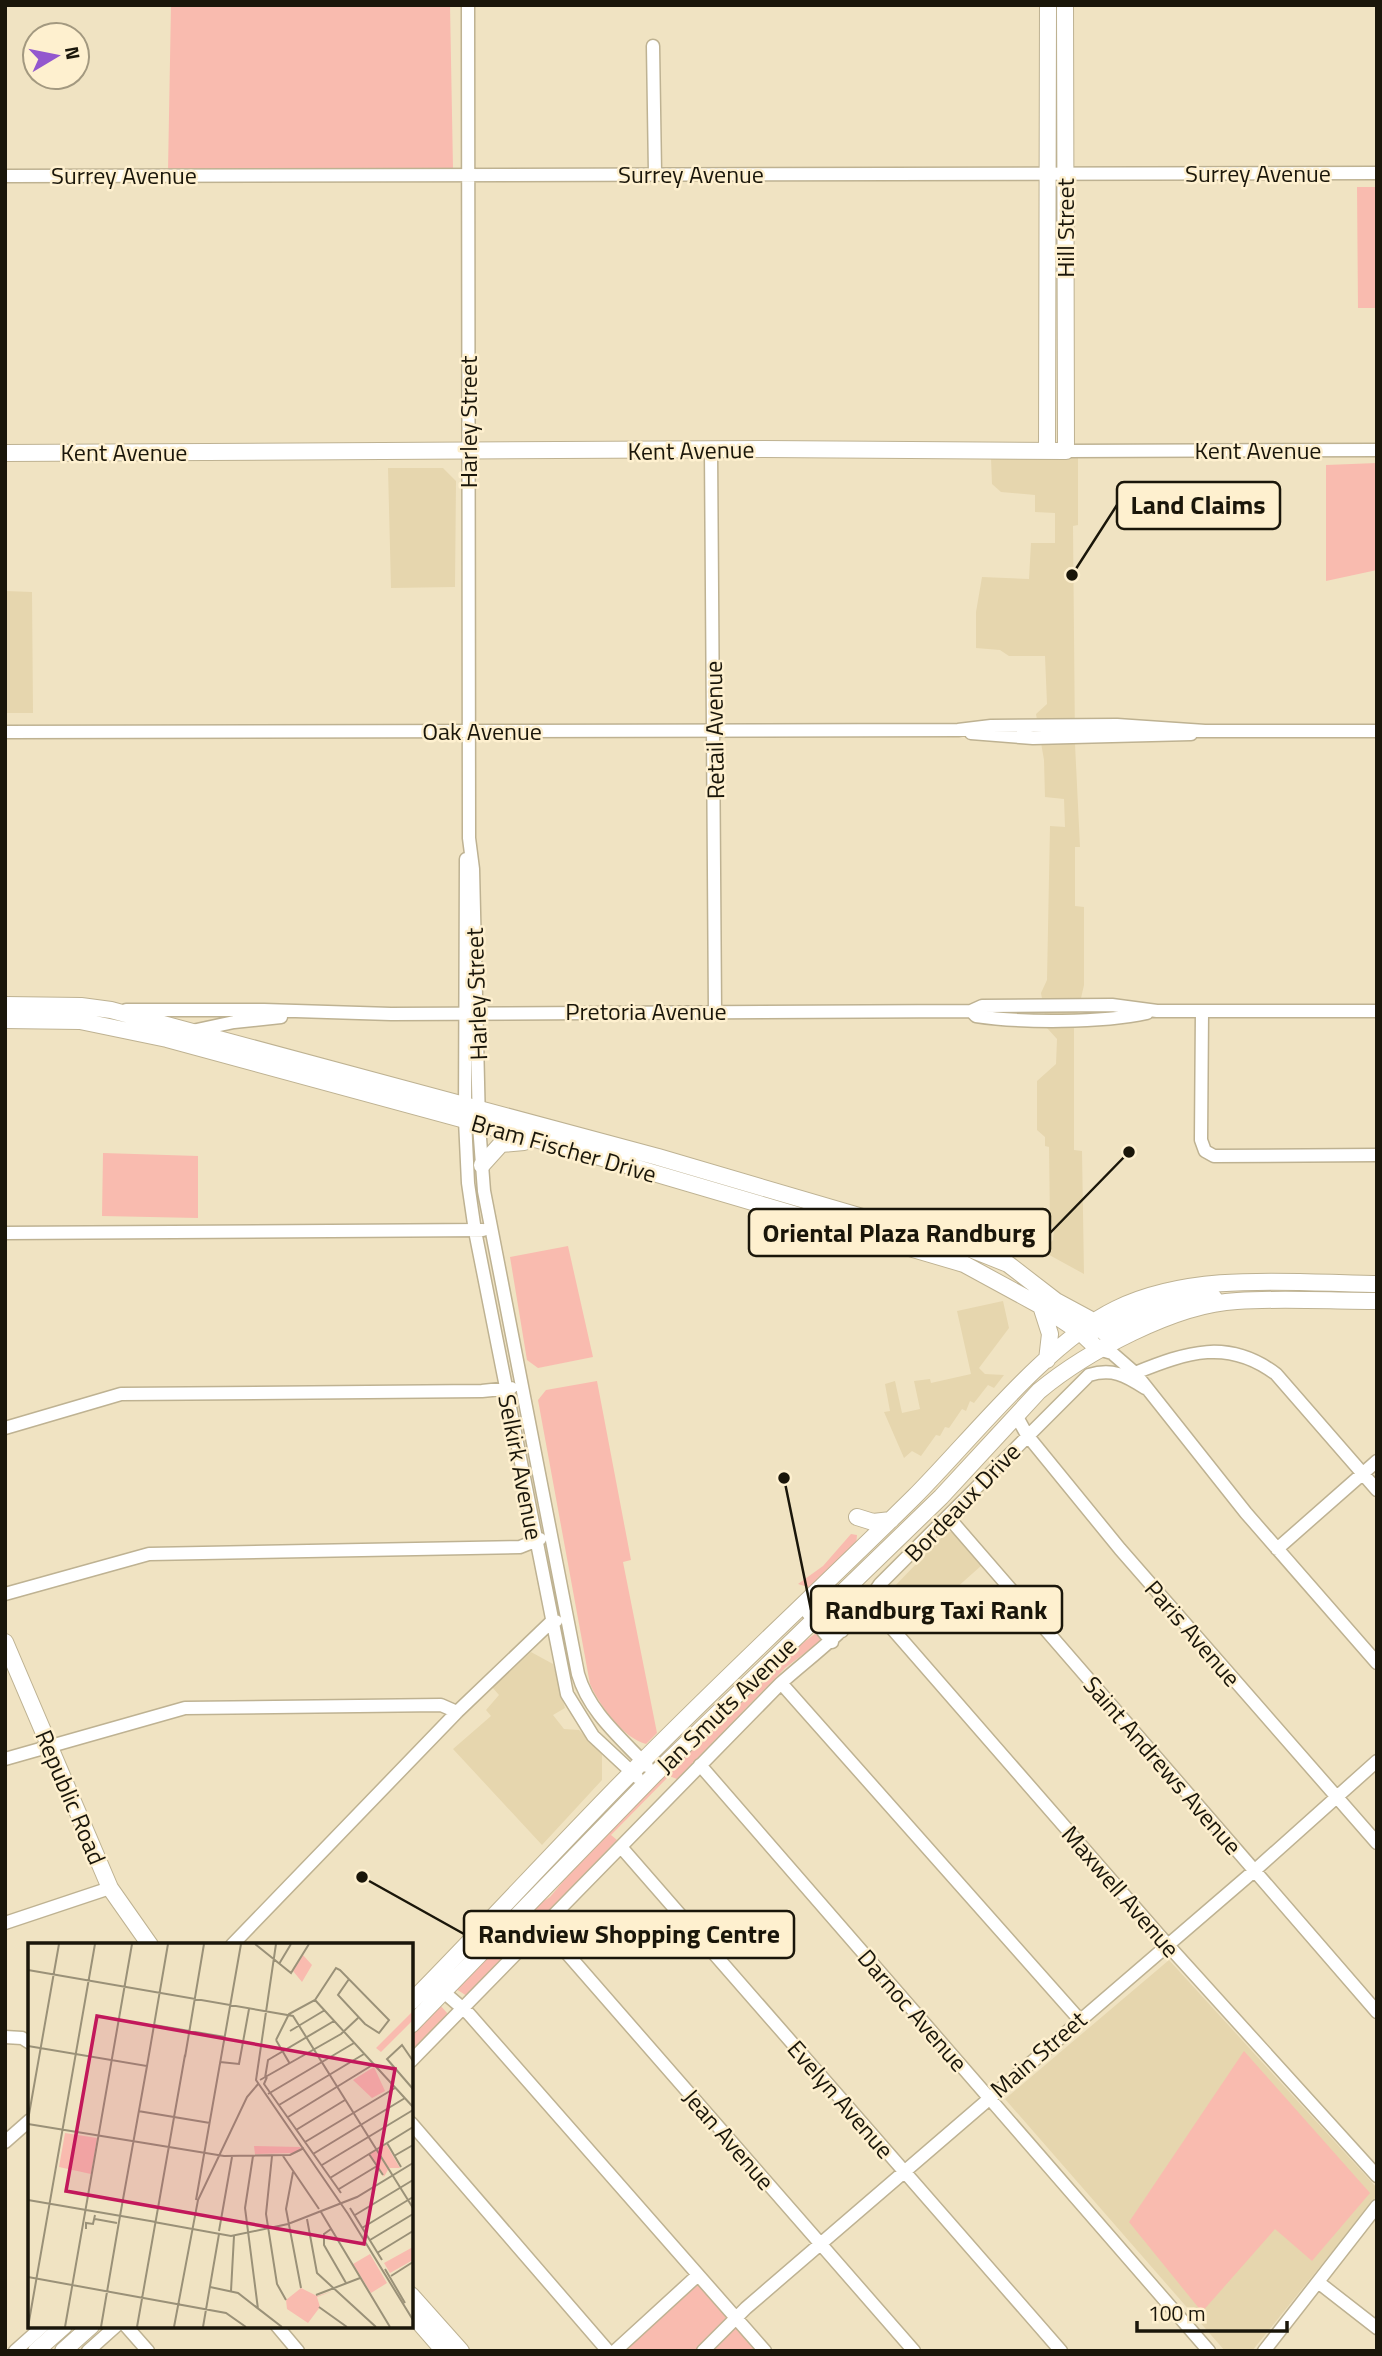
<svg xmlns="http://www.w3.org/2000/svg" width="1382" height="2356" font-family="'Titillium Web',sans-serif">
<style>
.built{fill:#e6d6ae}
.green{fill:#f9bbaf}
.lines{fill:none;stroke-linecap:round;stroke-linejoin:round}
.minor-casing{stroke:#beb292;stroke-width:15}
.major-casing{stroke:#beb292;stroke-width:18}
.minor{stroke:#fff;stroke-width:12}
.major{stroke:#fff;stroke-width:16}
.labels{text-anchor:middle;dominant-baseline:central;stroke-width:5;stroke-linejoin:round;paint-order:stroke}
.street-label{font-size:24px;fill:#1a160a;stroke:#fef0cf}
.inset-road{fill:none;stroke:#9a9178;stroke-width:2}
.view{fill:#c2185b;fill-opacity:0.15;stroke:#c2185b;stroke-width:3.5}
.inset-edge{fill:none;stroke:#1a160a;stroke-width:3.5}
.leader{fill:none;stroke:#1a160a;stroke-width:2.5}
.callout-dot{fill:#1a160a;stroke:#fef0cf;stroke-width:2.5}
.callout{fill:#fef0cf;stroke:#1a160a;stroke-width:2.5}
.callout-label{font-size:26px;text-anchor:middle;font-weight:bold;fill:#1a160a}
</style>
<rect width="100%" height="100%" fill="#f0e3c2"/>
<path class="built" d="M991,458h87v67l-5,1 2,218 5,103h-5v59l9,1v78l-10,44v121l8,1 2,123 -42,-23 11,-11 1,-10 -4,-9 -1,-74 -4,-1v-9l-8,-7v-49l19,-17 1,-25 -10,-11 -6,-35 6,-13 3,-154 15,1 -1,-28 -19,-2 -1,-37 -8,-46 11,-10 -2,-48h-36l-9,-6 -24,-2v-36l6,-35 47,2 2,-36h24v-30l-20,-1v-17l-34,-3 -9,-8z
M388,468h55l13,13 -1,106 -64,1z
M5,591l27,1 1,121h-28z
M1003,1301l6,27 -30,40 6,6 19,1 -10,13 -6,-3 -14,18 -4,-2 -4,10 -4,-2 -13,19 -4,-1 -5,9 -4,-1 -15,21 -9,-5 -8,7 -20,-46 6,-1 -5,-27 10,-3 7,32 18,-4 -6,-28 16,-2 1,4 40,-9 -14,-63z
M954,1531l28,34 -64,57 -27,-32 55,-57z
M531,1652l22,12 12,44 -12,7 11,14 15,1 23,24v26l-60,65 -89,-96 38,-33 -5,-6 13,-15 -7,-8z
M1169,1960l208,228v8l-125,155h-27l-220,-252z"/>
<path class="green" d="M171,5h279l3,164 -285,2z
M1357,187h20v121h-19z
M1377,463v107l-51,11v-116z
M103,1153l95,3v62l-96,-2z
M568,1246l25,111 -55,11 -11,-8 -17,-103z
M597,1381l34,179 -8,2 34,171 -11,11c-23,-6 -46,-38 -56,-60l-52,-284 8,-10z
M851,1534l6,1 -1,11 -45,42 -13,-4 25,-18z
M816,1633l7,6 -38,29 -108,111 -8,-3 -58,59 6,5 -150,156 -11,-7 75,-80 19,-12 36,-43 190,-191z
M439,2004l9,10 -37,37v-17z
M1244,2051l126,142 -58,68 -37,-32 -73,83 -73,-90z
M695,2277l38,41 -35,33h-82z
M735,2322l26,29h-52z"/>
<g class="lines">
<g class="minor-casing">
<path id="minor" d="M468,5l1,833 4,31 6,256 5,66 94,483c11,38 42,63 69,92
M653,46l2,127
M5,176l1372,-3
M711,450l4,561
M1066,451l311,-1
M5,732l953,-2 33,-4 126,-1 88,6h172
M971,733l62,5 158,-4
M466,859l-1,261 3,63 7,48 92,463 26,42 44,41
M126,1010h138l127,4 580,-3 11,-5 130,-1 45,6h220
M971,1011l5,5c46,7 126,7 171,-3
M1202,1011l-1,129 4,11 9,5 163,-1
M192,1031l42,-9 47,-5
M5,1233l478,-3
M1098,1349l14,4 23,20 111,140 131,150
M1135,1373c52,-21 93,-35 141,1l101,116
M1017,1417l10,18 93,114 257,294
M5,1428l116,-34 361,-3 29,-3
M949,1518l428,494
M1277,1549l100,-88
M5,1594l144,-40 371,-7 20,-8
M811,1596l31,35
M869,1602l297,341 211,233
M801,1605l31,37
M781,1683l298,336
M5,1759l180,-51 256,-3 16,7
M700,1765l509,586
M621,1847l440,504
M5,1923l105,-35
M544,1927l370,424
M232,1945l225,-233 93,-89 6,-2
M438,1987l31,27 296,337
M5,2037l17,1 8,5
M411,2061l370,-378c36,-32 73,-57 99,-99l209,-209c23,-7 36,0 56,13
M411,2123l197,228
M5,2142l25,-22
M1318,2282l59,46
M126,2326l22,25
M277,2326l21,25
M15,2351l28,-25
M88,2351l28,-25
M615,2351l83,-76
M703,2351l43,-43 508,-437 123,-110
M1264,2351l113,-145"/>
</g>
<g class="major-casing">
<path id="major" d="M1047,451l1,-446
M5,453l759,-4 302,2 -1,-446
M5,1005l76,1 30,4 547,147 310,91 40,16 48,37 39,21 18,20
M5,1020l75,1 87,18 405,110 392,115 77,42 39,26 18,17
M482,1165l19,-21 23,-2
M1041,1306l9,28 -3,26
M1095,1330c19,-3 35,-14 53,-20 21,-7 44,-11 66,-12
M857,1517l16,5 18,-2
M5,1642l105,246 40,57
M411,2002c74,-75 145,-153 218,-227 93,-95 191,-185 285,-278 56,-56 132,-154 202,-188 77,-38 177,-26 261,-25
M411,2025l244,-251 286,-277 98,-106c47,-39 136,-87 198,-90 46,-3 93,0 140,0
M411,2295l50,56
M411,2313l33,38
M36,2351l28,-25
M63,2351l28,-25"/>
</g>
<use href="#minor" class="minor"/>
<use href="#major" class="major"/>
</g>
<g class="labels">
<g class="street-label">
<text x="1258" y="173">Surrey Avenue</text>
<text x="691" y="174">Surrey Avenue</text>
<text x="124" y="175">Surrey Avenue</text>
<text transform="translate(1065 228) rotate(-90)">Hill Street</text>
<text transform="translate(468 422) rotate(-90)">Harley Street</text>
<text transform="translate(691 450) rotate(-1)">Kent Avenue</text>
<text x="1258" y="450">Kent Avenue</text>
<text x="124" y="452">Kent Avenue</text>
<text transform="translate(714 730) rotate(-91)">Retail Avenue</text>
<text x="482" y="731">Oak Avenue</text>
<text transform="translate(476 994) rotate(-92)">Harley Street</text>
<text x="646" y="1011">Pretoria Avenue</text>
<text transform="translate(564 1148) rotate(16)">Bram Fischer Drive</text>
<text transform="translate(521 1467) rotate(79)">Selkirk Avenue</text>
<text transform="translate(962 1502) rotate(-46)">Bordeaux Drive</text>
<text transform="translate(1193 1633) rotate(49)">Paris Avenue</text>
<text transform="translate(726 1705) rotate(-44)">Jan Smuts Avenue</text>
<text transform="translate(1163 1765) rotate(49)">Saint Andrews Avenue</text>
<text transform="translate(71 1797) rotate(67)">Republic Road</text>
<text transform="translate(1121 1891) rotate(49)">Maxwell Avenue</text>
<text transform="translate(913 2010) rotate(49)">Darnoc Avenue</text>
<text transform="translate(1038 2054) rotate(-41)">Main Street</text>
<text transform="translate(841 2099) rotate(49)">Evelyn Avenue</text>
<text transform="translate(729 2139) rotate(49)">Jean Avenue</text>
</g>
</g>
<g transform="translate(28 1943)">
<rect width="385" height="385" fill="#f0e3c2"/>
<path d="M275,12l9,10 -10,17 -9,-11zM385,68v9l-32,32 -5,-4zM346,124l11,24 -13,7 -19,-18zM37,190l32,5 -6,36 -32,-7zM358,201l14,24h-11l-5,9 -15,-23zM226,203l46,1 1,1 -6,5 -40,1zM385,304v13l-23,13 -6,-10zM342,311l17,29 -16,10 -18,-29zM273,345l16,8 16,-5 -16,6 3,10 -12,16 -21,-14 -1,-9z" fill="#f9bbaf"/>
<path class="inset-road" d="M227,1l36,29 18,-29M248,1l-20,136 92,134 65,106M251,21l12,-20M0,27l265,46 120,192M287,57l98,107M126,82l71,12M262,88l35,-21M248,97l13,-26 26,-14 21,-32 4,2 49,50 -10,13 -14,-9 -27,-29 11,-16M248,97l14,24M0,103l119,20 -27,150M157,114l19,-113M385,118l-11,-16 -15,14 26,30M192,119l19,2 10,-55M119,123l21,-122M239,134l-3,7 77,109M237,135l3,-18 66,-39M232,137l81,-46 17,-16M240,151l86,-51M251,162l85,-51M110,168l72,12M260,174l86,-53M0,177l31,-176M0,181l196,32 66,-1 14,-7M268,187l49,-30M277,199l90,-54M359,200l14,24M285,211l92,-56M341,211l14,21M225,213l-8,52 13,101M244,213l-6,58 11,70 9,16M255,213l36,53M366,213l19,-11M294,222l91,-55M265,229l-7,37 15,79M302,235l83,-51M311,246l38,-23M0,257l128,22M168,257l45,-256M322,265l32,52M293,269l69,115M327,272l58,-35M67,276l22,4M279,276l10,54 59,54M126,279l77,14 57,-12 69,-27 56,-34M334,285l51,-31M58,286v-6l7,1 2,-9M303,286l-7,5v11l22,38M191,288l13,-74M342,297l43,-26M349,310l36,-22M357,326l20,34M363,333l22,-14M0,334l198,36 20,14M182,344l28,6 44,34M203,348l3,-55M288,352l44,-17M291,364l28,20M0,384l67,-383M37,384l67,-383M73,384l19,-111M109,384l48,-272M146,384l24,-127 49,-103 12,-14M175,384l16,-93"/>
<path class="view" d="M69,73l298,53 -31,175 -298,-53z"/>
<rect width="385" height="385" class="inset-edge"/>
</g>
<path class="leader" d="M1072 575L1117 505M1129 1152L1050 1233M784 1478L811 1610M362 1877L464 1934"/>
<g class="callout-dot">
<circle cx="1072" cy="575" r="7"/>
<circle cx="1129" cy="1152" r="7"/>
<circle cx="784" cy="1478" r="7"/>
<circle cx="362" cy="1877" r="7"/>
</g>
<g class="callout">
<rect x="1117" y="482" width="163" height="47" rx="7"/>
<rect x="749" y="1209" width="301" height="47" rx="7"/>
<rect x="811" y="1586" width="251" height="47" rx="7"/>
<rect x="464" y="1911" width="330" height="47" rx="7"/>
</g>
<g class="callout-label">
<text x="1198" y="514">Land Claims</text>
<text x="899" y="1242">Oriental Plaza Randburg</text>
<text x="936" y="1619">Randburg Taxi Rank</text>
<text x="629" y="1943">Randview Shopping Centre</text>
</g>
<rect width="1382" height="2356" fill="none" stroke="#1a160a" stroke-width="14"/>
<g transform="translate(56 56) rotate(80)"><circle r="33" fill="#fef0cf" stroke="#a39980" stroke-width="2"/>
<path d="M0-5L12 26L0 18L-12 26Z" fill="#9357ce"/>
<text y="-10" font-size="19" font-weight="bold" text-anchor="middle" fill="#1a160a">N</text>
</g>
<path d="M1137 2321v10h150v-10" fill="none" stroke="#1a160a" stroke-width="3.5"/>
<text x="1148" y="2321" font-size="21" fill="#1a160a" stroke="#fef0cf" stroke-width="5" paint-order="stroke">100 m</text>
</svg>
